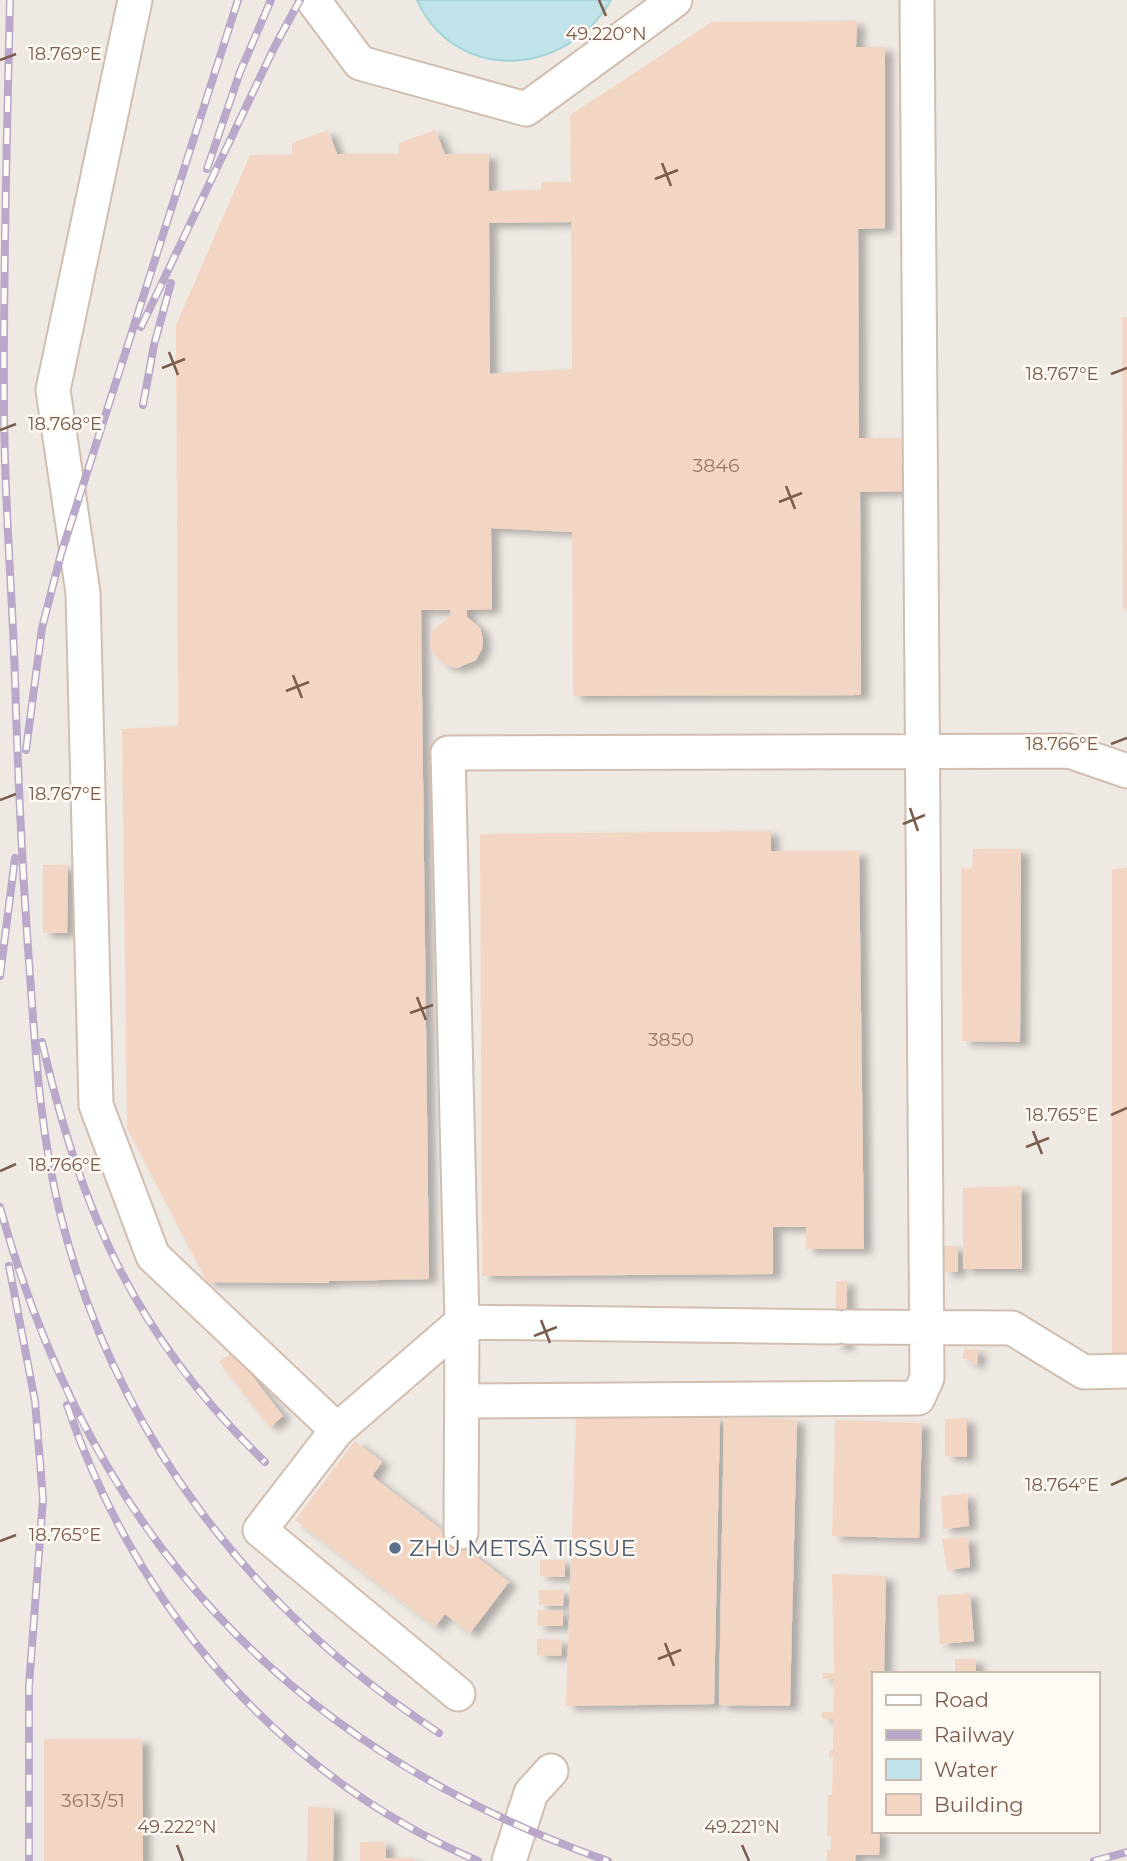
<svg xmlns="http://www.w3.org/2000/svg" width="1127" height="1861" font-family="Montserrat,sans-serif">
<style>
.industrial{fill:#efe9e4;fill-rule:evenodd}
.water{fill:#bfe3e8;stroke:#a5d3da;stroke-width:2}
.building{fill:#f3d5c3;fill-rule:evenodd;filter:url(#shadow)}
.lines{fill:none;stroke-linecap:round;stroke-linejoin:round}
.minor-casing{stroke:#d1beb0;stroke-width:37}
.minor{stroke:#fff;stroke-width:33}
.rail-casing{stroke:#b9a8c9;stroke-width:8}
.rail{stroke:#fffaf3;stroke-width:5;stroke-dasharray:16;stroke-linecap:butt}
.ticks{fill:none;stroke:#7a5c4d;stroke-width:2.5}
.service-dot{fill:#5c6f8a;stroke:#fffaf3;stroke-width:2.5}
.labels{text-anchor:middle;dominant-baseline:central;stroke-width:5;stroke-linejoin:round;paint-order:stroke}
.number-label{font-size:19px;fill:#987a6a}
.service-label{font-size:23px;fill:#4e5e75;stroke:#fffaf3;text-anchor:start}
.ticks-label{font-size:18px;text-anchor:middle;fill:#7a5c4d;stroke:#fffaf3;stroke-width:5;stroke-linejoin:round;paint-order:stroke}
</style>
<defs>
<filter id="shadow"><feDropShadow dx="8" dy="4.5" stdDeviation="3.5" flood-color="#0004"/></filter>
</defs>
<rect width="100%" height="100%" fill="#fdf6ec"/>
<path class="industrial" d="M0,0h1127v1861h-1127zM873,1674h224v157h-224z"/>
<path class="water" d="M417,0h194c-44,77 -155,85 -194,0z"/>
<path class="building" d="M857,21l-1,26h29v181l-27,1 1,209h48l1,53 -48,1 1,203 -288,1 -1,-164 -81,-4 1,81 -25,1v7l13,11 3,11 -1,10 -6,11 -19,8 -12,-3 -12,-11 -3,-11 3,-14 18,-13 -1,-6h-29l8,669 -100,2v2l-122,-1 -80,-154 -5,-399 56,-3 -2,-401 74,-170h42v-12l36,-13 9,24h62v-11l36,-13 10,24h44v37l52,-1v-8h30l-1,-67 142,-93zM571,222l1,147 -82,5 -1,-151z
M1122,317h5v292h-4z
M771,831v20h88l5,398h-58v-22h-33v47l-291,2 -2,-442z
M973,849h48l-1,193 -58,-1 -1,-173 11,1z
M43,865h25l-1,68h-24z
M1127,868v494h-15v-493z
M1021,1186l1,83h-59v-81z
M944,1246h14v26h-14z
M836,1281h11l-1,65 -11,-1z
M964,1349h14l-1,16 -5,-1 -1,-4 -8,-1z
M233,1351l50,65 -13,11 -51,-65z
M576,1414l144,3 -6,287 -148,2z
M724,1418l73,1 -7,287 -71,-1z
M967,1418v39l-22,-1v-37z
M835,1420l87,3 -3,115 -87,-2z
M355,1441l27,21 -10,14 137,106 -39,51 -25,-19 -10,13 -140,-107z
M967,1494l2,32 -26,3 -2,-33z
M968,1537l2,30 -23,3 -5,-31z
M540,1560h25v17l-25,-1z
M832,1574l54,2 -2,98h-11v157h7l-1,24h-23l-1,6h-28v-12l4,1v-14h-4l1,-41h4l1,-38h-4v-7h4v-31h-11v-7h11l1,-33h-11l-1,-6h12z
M539,1590h25l-1,16 -24,-1z
M970,1593l4,48 -34,3 -3,-48z
M538,1610l25,1v15h-26z
M537,1639l25,1 -1,16 -24,-1z
M955,1659h21v15h-21z
M44,1739h98l1,122h-99z
M308,1807l26,1 -1,53h-26z
M360,1842h26v16h28v3h-54z"/>
<g class="lines">
<g class="minor-casing">
<path id="minor" d="M135,0l-82,390 30,203 13,512 57,151 184,174
M313,0l47,63 166,46 149,-109
M835,1327l-373,-5 -14,-569 621,-2 58,20
M847,1327l165,1 72,44 43,-1
M462,1401l456,-3 9,-20 -10,-1378
M458,1694l-198,-164 77,-100 125,-108 -1,210
M509,1861l22,-68 20,-22"/>
</g>
<use href="#minor" class="minor"/>
<g class="rail-casing">
<path id="rail" d="M10,0c-3,135 -7,270 -6,405 0,91 8,182 11,273 3,104 8,208 16,311 5,75 11,150 29,224 54,220 191,397 379,520
M207,169l33,-97 31,-72
M141,327l134,-281 25,-46
M143,405l11,-60 17,-62
M26,750l16,-122 19,-74 177,-554
M0,976l15,-118
M42,1042c40,173 94,295 223,420
M0,1207c91,330 286,540 608,654
M9,1266l26,135 8,98 -14,187v175
M67,1405c69,203 213,371 411,456
M1094,1861l33,-9"/>
</g>
<use href="#rail" class="rail"/>
</g>
<path class="ticks" d="M599,0l7,16M0,60l16,-6M662,163l9,23M655,179l23,-9M169,352l9,23M162,368l23,-9M1111,374l16,-6M0,430l16,-6M786,486l9,23M779,502l23,-9M293,675l9,23M286,691l23,-9M1111,744l16,-6M0,800l16,-6M910,808l8,23M903,824l22,-9M417,997l9,23M410,1013l23,-8M1111,1115l16,-7M1033,1131l9,23M1026,1147l23,-9M0,1171l16,-7M541,1320l9,23M534,1336l23,-9M1111,1485l16,-7M0,1541l16,-6M665,1643l9,23M658,1659l23,-9M177,1845l6,16M742,1845l7,16"/>
<circle class="service-dot" cx="395" cy="1548" r="7"/>
<g class="labels">
<g class="number-label">
<text x="716" y="465">3846</text>
<text x="671" y="1039">3850</text>
<text x="93" y="1800">3613/51</text>
</g>
<g class="service-label">
<text x="409" y="1548">ZHÚ METSÄ TISSUE</text>
</g>
</g>
<g class="ticks-label">
<text x="606" y="40">49.220°N</text>
<text x="65" y="60">18.769°E</text>
<text x="1062" y="380">18.767°E</text>
<text x="65" y="430">18.768°E</text>
<text x="1062" y="750">18.766°E</text>
<text x="65" y="800">18.767°E</text>
<text x="1062" y="1121">18.765°E</text>
<text x="65" y="1171">18.766°E</text>
<text x="1062" y="1491">18.764°E</text>
<text x="65" y="1541">18.765°E</text>
<text x="177" y="1833">49.222°N</text>
<text x="742" y="1833">49.221°N</text>
</g>
<rect x="872" y="1672" width="228" height="161" fill="#fffaf3" stroke="#cabbb1" stroke-width="2"/>
<rect x="886" y="1695" width="35" height="10" fill="#ffffff" stroke="#cabbb1" stroke-width="2"/>
<text x="934" y="1707" font-size="21" fill="#7a5c4d">Road</text>
<rect x="886" y="1730" width="35" height="10" fill="#b9a8c9" stroke="#cabbb1" stroke-width="2"/>
<text x="934" y="1742" font-size="21" fill="#7a5c4d">Railway</text>
<rect x="886" y="1759" width="35" height="21" fill="#bfe3e8" stroke="#cabbb1" stroke-width="2"/>
<text x="934" y="1777" font-size="21" fill="#7a5c4d">Water</text>
<rect x="886" y="1794" width="35" height="21" fill="#f3d5c3" stroke="#cabbb1" stroke-width="2"/>
<text x="934" y="1812" font-size="21" fill="#7a5c4d">Building</text>
</svg>
